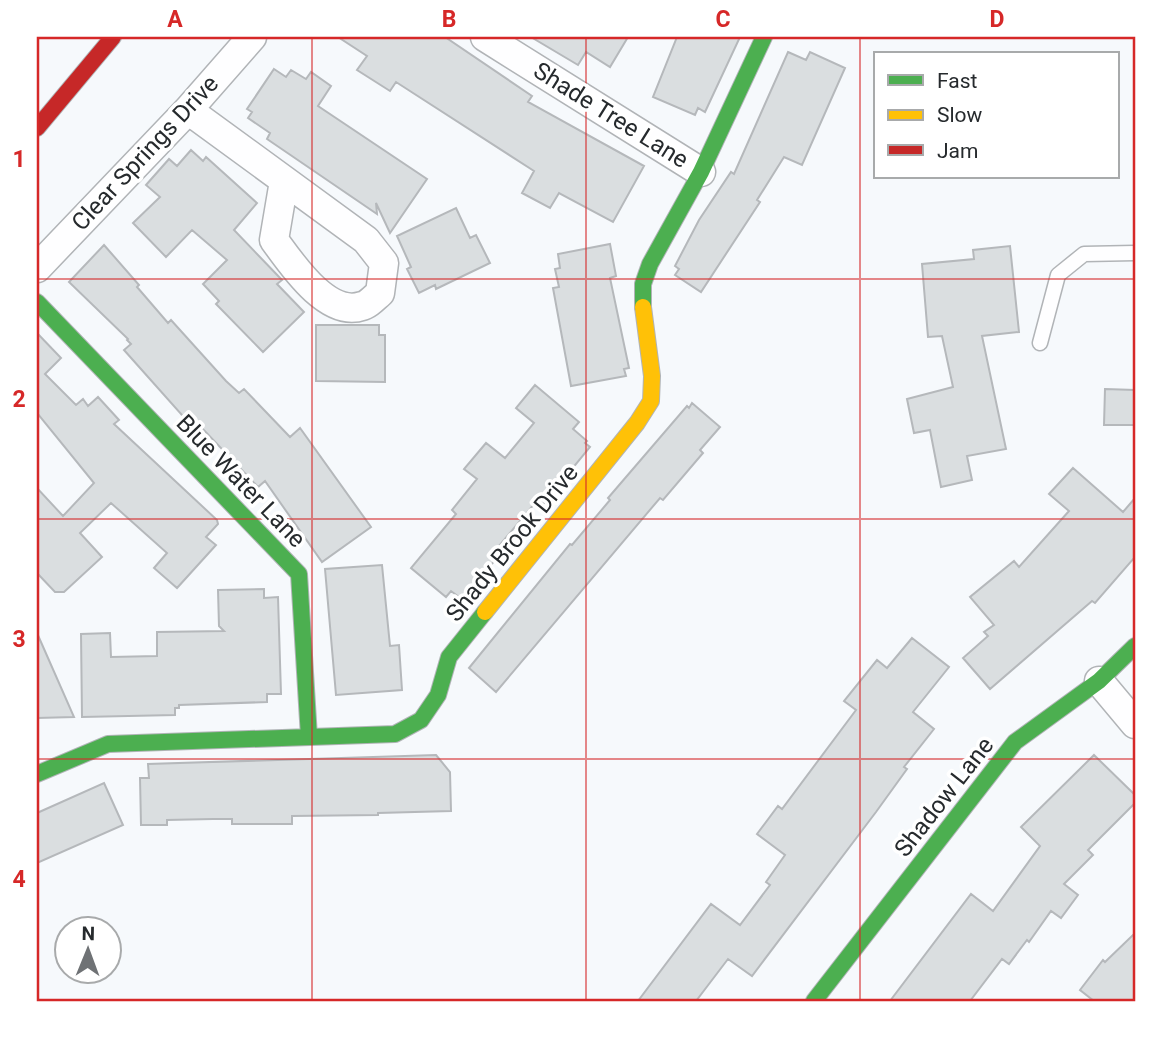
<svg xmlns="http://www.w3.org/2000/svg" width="1172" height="1038" font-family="Roboto,sans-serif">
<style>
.building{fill:#dadee0;stroke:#b5b8bb;stroke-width:2}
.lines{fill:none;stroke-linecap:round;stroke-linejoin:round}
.lane-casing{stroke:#b1b4b7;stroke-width:17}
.street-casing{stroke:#b1b4b7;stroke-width:31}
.fast-casing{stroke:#b1b4b7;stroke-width:18}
.slow-casing{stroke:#b1b4b7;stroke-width:18}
.jam-casing{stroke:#b1b4b7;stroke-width:18}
.lane{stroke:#fefeff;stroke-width:14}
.street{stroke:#fefeff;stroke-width:28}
.fast{stroke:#4caf50;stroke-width:16}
.slow{stroke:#ffc107;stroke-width:16}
.jam{stroke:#c62828;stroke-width:16}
.grid{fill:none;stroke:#d62828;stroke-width:2;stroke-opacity:0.55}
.labels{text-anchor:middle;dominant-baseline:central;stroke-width:7;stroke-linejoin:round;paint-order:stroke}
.street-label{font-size:24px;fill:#262a2d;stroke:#fff}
.neatline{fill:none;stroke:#d62828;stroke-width:2.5}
.grid-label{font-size:23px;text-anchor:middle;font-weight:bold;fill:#d62828}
</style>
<rect width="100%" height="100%" fill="#f6f9fc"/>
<path class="building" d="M338,37h107l87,59 -4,6 116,64 -31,56 -54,-29 -9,15 -28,-15 12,-22 -138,-89 -6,9 -33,-21 10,-14z
M531,37h97l-18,30 -24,-15 -8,13z
M677,37h63l-35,75 -7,-4 -3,7 -42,-18z
M788,52l18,8 4,-8 35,16 -43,97 -18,-8 -27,43 3,2 -59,90 -26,-17 4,-6 -4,-3 24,-46 32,-48 3,2z
M274,69l12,8 5,-7 15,9 5,-7 20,14 -13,20 109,73 -37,54 -14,-30 1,11 -110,-75 3,-6 -22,-15 4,-6 -5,-3z
M191,150l12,11 3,-4 51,46 -23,27 48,50 -5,4 27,28 -41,40 -47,-48 3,-3 -16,-17 24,-24 -35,-30 -26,27 -33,-34 27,-26 -14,-12 23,-26 8,7z
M456,208l14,30 6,-3 14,28 -54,26 -1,-4 -16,8 -12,-24 4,-2 -14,-31z
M610,244l6,32 -6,2 19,90 -5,1 2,7 -55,10 -18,-98 6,-1 -4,-18 5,-1 -2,-14z
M104,245l35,40 -2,2 31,36 3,-3 55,61 13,12 5,-4 46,48 10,-9 71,99 -49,35 -57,-81 -7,6 -56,-59 -5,4 -73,-82 7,-6 -4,-4 1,-1 -59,-57z
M1010,246l9,86 -37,4 24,113 -39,7 5,24 -31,7 -11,-57 -16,3 -7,-34 46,-12 -11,-51 -14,1 -6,-73 52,-5 -1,-9z
M316,325h63v10h6v47l-69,-1z
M37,333l24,25 -16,16 31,31 7,-6 5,7 10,-9 21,23 -5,4 103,96 1,4 -12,13 10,8 -39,43 -23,-20 13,-15 -56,-50 -31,30 22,24 -38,35h-9l-18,-19v-85l26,28 31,-33 -57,-70z
M535,385l44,37 -6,7 14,12 -2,2 5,4 -50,61 -5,-5 -36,43 4,4 -40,50 -12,-9 -5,6 -35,-29 45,-54 -4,-4 25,-31 -13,-10 22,-26 19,15 29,-35 -18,-15z
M1105,389l30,1v35h-31z
M692,403l28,24 -20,23 3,3 -40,47 -3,-2 -164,194 -27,-24 101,-124 2,1 38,-45 -2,-2 79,-92 2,2z
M1073,468l50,44 12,-14v59l-40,46 -3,-2 -102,88 -27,-31 25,-22 -4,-4 10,-7 -24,-28 44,-36 5,6 50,-56 -20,-17z
M382,565l8,81 9,-1 3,45 -66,5 -11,-126z
M264,589v9l14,-1 3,97h-14v8l-88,3v3h-4v7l-93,2 -1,-83 29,-1 1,24 46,-1v-24l67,-1 -5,-5 -1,-36z
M37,633l37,84 -37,1z
M912,638l37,29 -36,45 21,17 -30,38 3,2 -31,43 -124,164 -24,-17 -32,42h-58l73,-97 29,21 30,-40 -4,-3 19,-27 -28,-21 21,-28 4,3 74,-99 -12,-9 33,-41 10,8z
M436,755l14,17 1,39 -73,2v2l-86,1v8h-60v-5h-19l-46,1v5h-26l-1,-47h9l-1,-14z
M1094,755l41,40v8l-47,47 5,5 -29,29 14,11 -17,23 -10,-7 -22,31 -2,-2 -18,24 -7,-5 -32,42h-80l81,-107 22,17 47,-65 -19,-19z
M104,783l19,42 -86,38v-50z
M1135,933v68h-41l-14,-11 23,-30 2,2z"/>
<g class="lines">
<g class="lane-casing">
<path id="lane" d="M1040,343l18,-68 26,-21 51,-1"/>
</g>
<g class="street-casing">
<path id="street" d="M485,37l216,135
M188,110l178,130 18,23 -4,30c-5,4 -12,12 -18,13 -35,12 -71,-43 -88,-66l10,-59
M37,268l151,-158 64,-73
M1099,681l36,43"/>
</g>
<g class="fast-casing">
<path id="fast" d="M37,302l262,272 10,163
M643,307v-23l7,-20 51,-92 63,-135
M37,774l71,-30 287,-10 26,-14 17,-25 11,-38 36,-45
M814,1001l201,-259 84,-61 36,-35"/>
</g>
<g class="slow-casing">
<path id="slow" d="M485,612l152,-189 14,-22 1,-25 -9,-69"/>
</g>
<g class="jam-casing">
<path id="jam" d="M37,128l76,-91"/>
</g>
<use href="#lane" class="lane"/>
<use href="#street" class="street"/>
<use href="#fast" class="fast"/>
<use href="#slow" class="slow"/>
<use href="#jam" class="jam"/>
</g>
<path class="grid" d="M312,37v964M586,37v964M860,37v964M37,279h1098M37,519h1098M37,759h1098"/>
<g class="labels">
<g class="street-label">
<text transform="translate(611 115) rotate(32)">Shade Tree Lane</text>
<text transform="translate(145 153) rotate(-47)">Clear Springs Drive</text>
<text transform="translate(241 481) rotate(46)">Blue Water Lane</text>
<text transform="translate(512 543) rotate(-51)">Shady Brook Drive</text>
<text transform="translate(944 797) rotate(-52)">Shadow Lane</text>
</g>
</g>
<rect width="1172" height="1038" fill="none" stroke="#ffffff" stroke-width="77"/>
<rect x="874" y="52" width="245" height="126" fill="#ffffff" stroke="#a8aaab" stroke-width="2"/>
<rect x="888" y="75" width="35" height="10" fill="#4caf50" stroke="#a8aaab" stroke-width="2"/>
<text x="937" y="88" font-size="21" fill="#262a2d">Fast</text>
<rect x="888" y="110" width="35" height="10" fill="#ffc107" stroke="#a8aaab" stroke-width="2"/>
<text x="937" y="122" font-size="21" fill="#262a2d">Slow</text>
<rect x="888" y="145" width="35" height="10" fill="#c62828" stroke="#a8aaab" stroke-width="2"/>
<text x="937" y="158" font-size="21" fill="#262a2d">Jam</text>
<g transform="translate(88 950) rotate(1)"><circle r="33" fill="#ffffff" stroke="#a8aaab" stroke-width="2"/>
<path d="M0-5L12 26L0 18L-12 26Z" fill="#6f7275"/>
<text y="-10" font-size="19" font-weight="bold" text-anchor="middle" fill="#262a2d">N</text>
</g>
<rect x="38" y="38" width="1096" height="962" class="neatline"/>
<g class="grid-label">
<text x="175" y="27">A</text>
<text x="449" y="27">B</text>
<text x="723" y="27">C</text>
<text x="997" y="27">D</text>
<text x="19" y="167">1</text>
<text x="19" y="407">2</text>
<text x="19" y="647">3</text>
<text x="19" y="887">4</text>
</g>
</svg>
